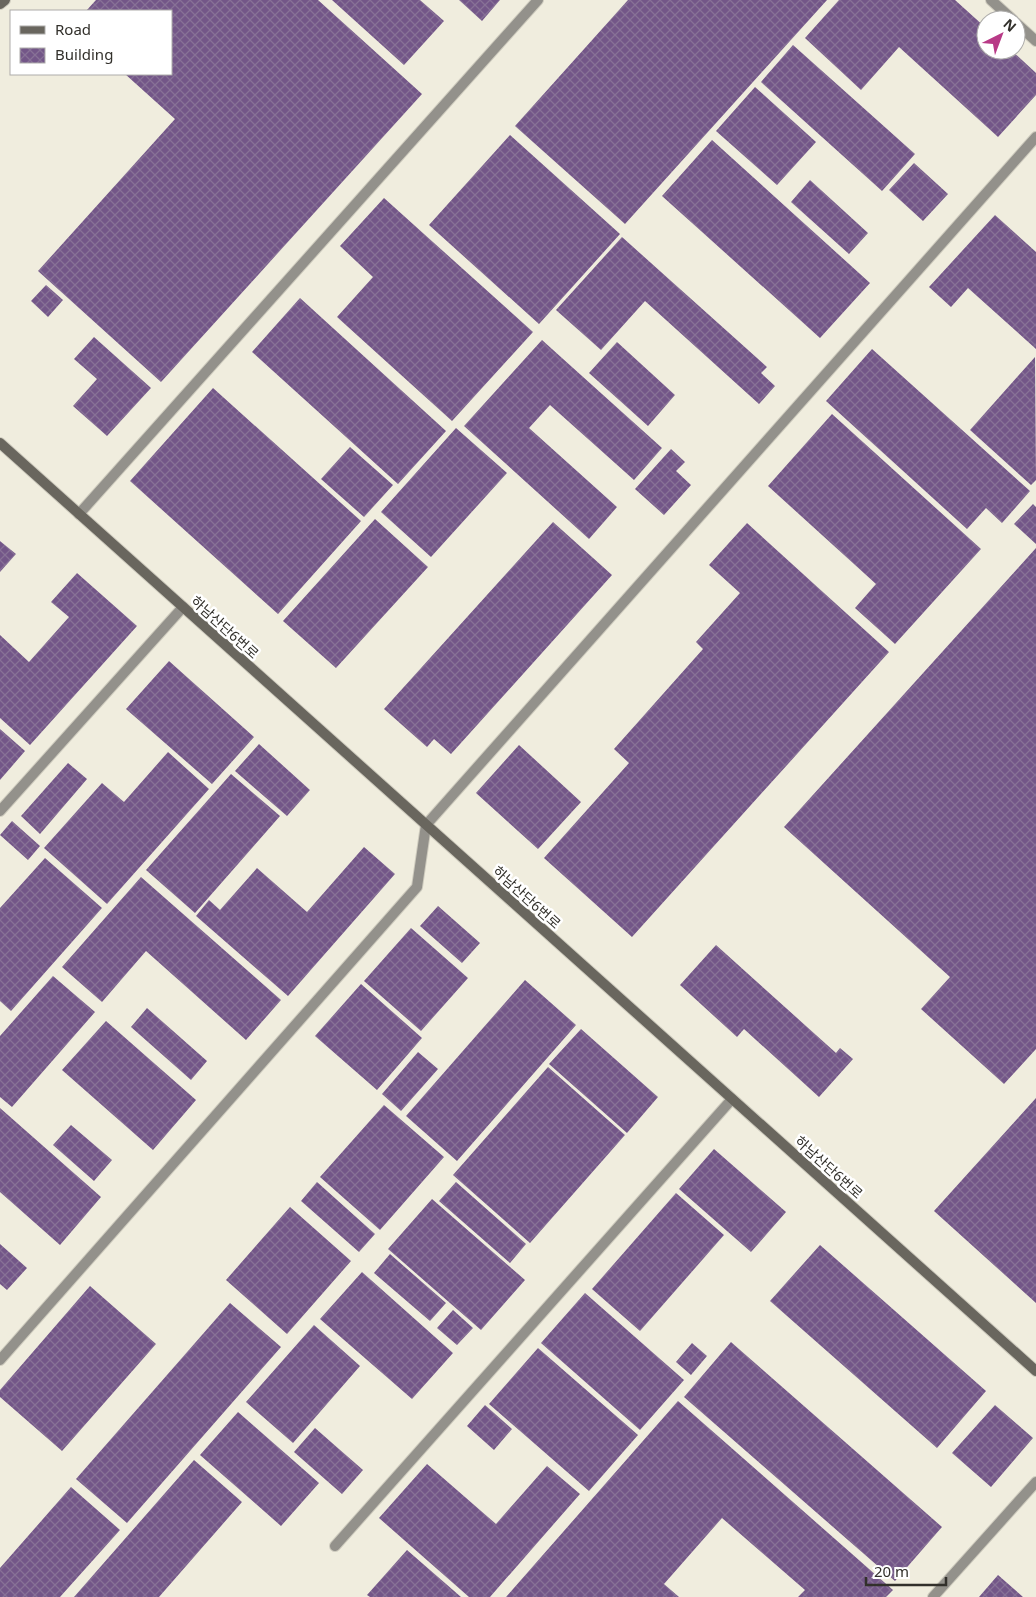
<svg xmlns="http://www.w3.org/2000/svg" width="1036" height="1597" font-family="'Noto Sans','Noto Sans KR',sans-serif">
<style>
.building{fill:url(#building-cross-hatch)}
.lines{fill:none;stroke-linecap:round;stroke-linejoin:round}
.lane-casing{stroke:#cecbbe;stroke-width:12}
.street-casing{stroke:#cecbbe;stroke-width:12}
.secondary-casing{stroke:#cecbbe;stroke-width:12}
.lane{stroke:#93918b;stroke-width:10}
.street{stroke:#93918b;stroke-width:10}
.secondary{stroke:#69665e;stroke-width:10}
.labels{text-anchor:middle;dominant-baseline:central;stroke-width:5;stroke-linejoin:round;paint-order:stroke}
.street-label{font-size:14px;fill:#32302b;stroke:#fff}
</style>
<defs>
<pattern id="building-cross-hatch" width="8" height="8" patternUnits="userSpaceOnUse" patternTransform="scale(1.25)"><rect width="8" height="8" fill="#735688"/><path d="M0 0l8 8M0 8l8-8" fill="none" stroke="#877196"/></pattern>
</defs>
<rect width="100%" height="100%" fill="#f0edde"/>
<path class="building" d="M96,0h222l104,94 -261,288 -123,-111 137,-152 -50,-45h46v-63h-85z
M332,0h88l24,21 -40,44z
M459,0h41l-18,21z
M628,0h199l-202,224 -110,-98z
M839,0h116l31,28v22h25l25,23v22l-38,42 -99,-90 -38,43 -56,-52z
M793,45l122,109 -33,37 -121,-109z
M755,87l61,55 -39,43 -61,-54z
M510,135l110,99 -81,90 -110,-99z
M712,140l158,143 -50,55 -158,-142z
M914,163l34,31 -25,27 -34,-31z
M810,180l58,53 -19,21 -58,-52z
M384,198l149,134 -81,89 -115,-104 36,-40 -33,-31z
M995,215l41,37v97l-68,-61 -17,19 -22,-20z
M622,237l145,130 -6,6 14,13 -16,18 -114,-103 -44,49 -45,-40z
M46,285l17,15 -15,17 -17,-16z
M300,298l146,133 -48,53 -146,-132z
M94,337l57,51 -44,48 -34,-30 24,-27 -23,-20z
M542,340l120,108 -28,32 -84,-75 -21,23 88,79 -28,32 -125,-113z
M617,342l58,53 -27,31 -59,-53z
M872,349l158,142 -28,32 -16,-15 -19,21 -141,-128z
M1035,357l1,123 -5,5 -61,-55z
M213,388l148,133 -83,93 -148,-133z
M832,414l149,135 -86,95 -40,-36 21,-24 -108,-98z
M456,428l51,45 -76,84 -50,-45z
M350,447l43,38 -29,32 -43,-38z
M671,449l14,13 -9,9 15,14 -27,30 -29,-26z
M1033,504l3,3v37l-22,-20z
M375,519l53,48 -92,101 -53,-47z
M553,522l59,53 -161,179 -17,-15 -7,8 -43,-38z
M747,523l142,129 -257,285 -88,-79 85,-95 -15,-14 89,-100 -7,-7 44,-49 -31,-28z
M0,541l16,13 -16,18z
M1036,548v501l-32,35 -83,-75 29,-32 -166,-150z
M77,573l60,53 -107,119 -30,-27v-83l29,27 40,-45 -18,-15z
M169,661l85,76 -42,47 -86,-75z
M0,729l25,22 -25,29z
M259,744l51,46 -23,26 -52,-45z
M519,745l62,57 -43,47 -62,-56z
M168,752l41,37 -102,115 -63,-56 58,-65 22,19z
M68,763l19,16 -47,55 -19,-18z
M231,774l49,42 -85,97 -49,-43z
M12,821l28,25 -12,14 -28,-25z
M364,847l31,27 -107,122 -92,-80 13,-16 11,10 37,-42 50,44z
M45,858l57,50 -91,103 -11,-10v-93z
M141,877l140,123 -35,40 -100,-89 -44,51 -40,-35z
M438,906l42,37 -18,20 -42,-37z
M411,928l57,50 -47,53 -57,-50z
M716,945l120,108 4,-5 13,11 -34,38 -75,-68 -7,8 -57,-52z
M53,976l42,36 -83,95 -12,-10v-61z
M525,980l51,45 -119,136 -51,-45z
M361,984l61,54 -45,52 -62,-54z
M147,1008l60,53 -16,19 -60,-53z
M106,1021l90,79 -43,50 -91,-80z
M581,1029l77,68 -31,36 -78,-69z
M418,1052l20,17 -37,42 -19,-17z
M548,1067l77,68 -95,108 -77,-68z
M1036,1098v205l-102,-92z
M384,1105l60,52 -64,73 -60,-53z
M0,1108l101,89 -41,48 -60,-53z
M71,1125l41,35 -18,21 -41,-36z
M714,1149l72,63 -35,40 -72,-63z
M317,1182l58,52 -16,18 -58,-51z
M456,1182l70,62 -16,19 -71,-62z
M676,1193l48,42 -84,96 -48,-42z
M432,1199l93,81 -44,50 -93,-81z
M290,1207l61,54 -64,73 -61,-54z
M0,1244l27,24 -20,22 -7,-6z
M820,1245l166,146 -49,57 -167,-147z
M390,1254l56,49 -16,18 -56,-48z
M362,1272l91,81 -41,46 -92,-80z
M90,1286l66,58 -94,107 -62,-54v-7z
M585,1293l99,87 -44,50 -99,-87z
M230,1303l51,44 -154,176 -51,-44z
M453,1310l20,18 -16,17 -20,-17z
M314,1325l46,41 -67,77 -47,-41z
M731,1342l211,185 -47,54 -211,-184z
M692,1343l15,13 -16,19 -15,-13z
M538,1348l100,87 -49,56 -100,-87z
M678,1401l215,189 -7,7h-88l7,-7 -83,-72 -58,66 15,13h-173z
M485,1405l27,24 -18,21 -27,-24z
M995,1405l38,33 -42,49 -39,-34z
M238,1412l81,71 -38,43 -81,-71z
M315,1428l48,42 -21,24 -48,-42z
M194,1460l48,42 -83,95h-85z
M427,1464l69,60 51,-58 33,28 -90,103h-21l-90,-79z
M71,1487l49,43 -60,67h-60v-29z
M407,1550l54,47h-91l-3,-2z
M998,1575l25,22h-44z"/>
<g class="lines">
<g class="lane-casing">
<path id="lane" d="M0,811l183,-204
M0,1360l417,-473 9,-62
M335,1546l397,-447
M933,1597l103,-115"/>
</g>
<g class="street-casing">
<path id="street" d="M991,0l22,20
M1016,23l20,18
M79,514l459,-514
M426,825l610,-688"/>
</g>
<g class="secondary-casing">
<path id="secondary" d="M0,4l5,-4
M0,443l1036,928"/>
</g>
<use href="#lane" class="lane"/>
<use href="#street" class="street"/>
<use href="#secondary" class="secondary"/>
</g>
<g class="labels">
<g class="street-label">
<text transform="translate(225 627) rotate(42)">하남산단6번로</text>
<text transform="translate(527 897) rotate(42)">하남산단6번로</text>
<text transform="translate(829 1167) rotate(42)">하남산단6번로</text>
</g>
</g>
<rect x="10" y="10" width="162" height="65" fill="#ffffff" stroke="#adacaa"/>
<rect x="20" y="26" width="25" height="8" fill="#69665e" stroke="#adacaa"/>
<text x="55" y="35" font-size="15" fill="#32302b">Road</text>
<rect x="20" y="48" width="25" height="15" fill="url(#building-cross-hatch)" stroke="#adacaa"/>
<text x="55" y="60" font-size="15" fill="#32302b">Building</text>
<g transform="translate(1001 35) rotate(42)"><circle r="24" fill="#ffffff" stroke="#adacaa"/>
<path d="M0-4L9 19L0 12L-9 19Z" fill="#b83a87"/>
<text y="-8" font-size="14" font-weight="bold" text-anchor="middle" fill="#32302b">N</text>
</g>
<path d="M866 1577v8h80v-8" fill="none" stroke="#32302b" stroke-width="2.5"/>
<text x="874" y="1577" font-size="15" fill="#32302b" stroke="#ffffff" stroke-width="4" paint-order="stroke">20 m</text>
</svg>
